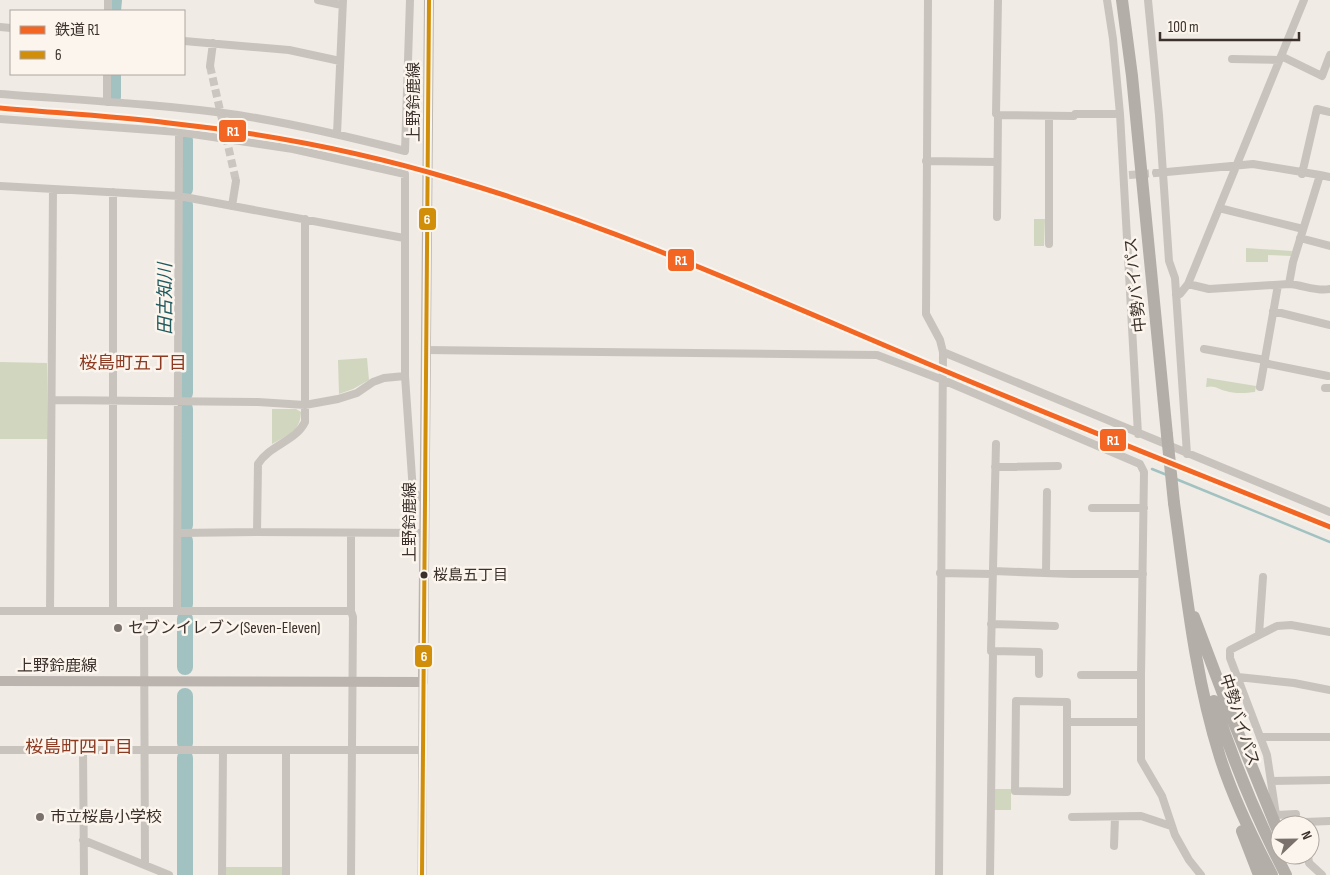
<svg xmlns="http://www.w3.org/2000/svg" width="1330" height="875" font-family="'Sofia Sans Condensed','Noto Sans JP',sans-serif">
<style>
.green{fill:#d1d6bf}
.lines{fill:none;stroke-linecap:round;stroke-linejoin:round}
.stream{stroke:#a1c2c1;stroke-width:2.5}
.river{stroke:#a1c2c1;stroke-width:16}
.minor-tunnel{stroke:#ccc6c0;stroke-width:8;stroke-dasharray:8 4;stroke-linecap:butt}
.minor{stroke:#c9c3be;stroke-width:8}
.tertiary{stroke:#c9c3be;stroke-width:9}
.secondary{stroke:#bab3ae;stroke-width:10}
.trunk{stroke:#b4aea8;stroke-width:12}
.trunk-bridge{stroke:#b4aea8;stroke-width:12}
.bus-1-casing{stroke:#fbf5ee;stroke-width:8}
.bus-1{stroke:#d18e09;stroke-width:4}
.rail-1-casing{stroke:#fbf5ee;stroke-width:9}
.rail-1{stroke:#f26522;stroke-width:5}
.bus-dot{fill:#3b302b;stroke:#fbf5ee;stroke-width:2}
.poi-dot{fill:#7a716c;stroke:#fbf5ee;stroke-width:2}
.labels{text-anchor:middle;dominant-baseline:central;stroke-width:5;stroke-linejoin:round;paint-order:stroke}
.bus-label{font-size:15px;fill:#3b302b;stroke:#fbf5ee;text-anchor:start}
.street-label{font-size:16px;fill:#3b302b;stroke:#fbf5ee}
.poi-label{font-size:16px;fill:#3b302b;stroke:#fbf5ee;text-anchor:start}
.water-label{font-size:18px;font-style:italic;fill:#1f5a5e;stroke:#fbf5ee}
.neighbourhood-label{font-size:18px;fill:#8c3b22;stroke:#fbf5ee}
.line-badge{stroke:#fbf5ee;stroke-width:2}
.badge-label{font-size:14px;text-anchor:middle;font-weight:bold;fill:#fff}
</style>
<rect width="100%" height="100%" fill="#f0ebe5"/>
<path class="green" d="M1034,219h11l-1,27h-10z
M1246,248l46,3 -1,5 -23,-1v7h-22z
M367,358l2,22 -16,9 -14,5 -1,-34z
M0,362l47,1 1,76h-48z
M1207,378l49,8 -1,6c-9,1 -20,2 -29,-1 -8,-2 -11,-6 -20,-4z
M272,409h24l5,3c-1,21 -14,23 -29,32z
M993,789h18v21h-18z
M226,867h56v8h-56z"/>
<g class="lines">
<path class="stream" d="M1152,469l15,6
M1176,479l154,63"/>
<path class="river" d="M113,11l1,-11
M113,97v-23
M185,189v-49
M185,393v-188
M185,409v116
M185,541v63
M185,619v48
M185,743v-47
M185,875v-117"/>
<path class="minor-tunnel" d="M210,66l26,115
M1129,175l27,-2"/>
<path class="minor" d="M318,0l24,5
M928,0l-2,314 14,26 3,12 -4,523
M1107,0l6,39 7,75 18,320
M1148,0l11,115 10,146 6,17 12,176
M108,11v-11
M0,27l11,1
M184,41l105,9 51,11
M1281,56l41,20 8,-21
M1232,59l47,1
M210,66l3,-23
M0,94c79,6 159,10 238,21 57,9 112,22 167,36l5,-151
M107,102v-28
M998,115l76,1 1,-2h45
M1049,116v128
M0,119l179,13 114,17 112,25v202l8,116 12,8
M337,134l6,-134
M926,161l71,1
M1156,173l97,-9 67,11 -27,87 -4,22
M1302,174l15,-65 13,3
M1320,175l10,2
M0,186l179,10 225,42
M232,206l4,-25
M1219,208l84,21
M997,217l1,-102 -2,-1 2,-114
M305,219v203c-9,19 -35,23 -47,42l-1,68 168,1
M1300,238l30,8
M1188,284l21,5 80,-5c14,1 28,8 41,5
M1176,295l4,-1 8,-10 116,-284
M1273,311l57,14
M1204,349l61,11
M425,350l452,5 66,25 197,84 4,8 -3,203v85l21,36 13,39 14,25 12,15
M943,352l387,160
M1264,363l64,13
M1260,387l18,-102
M1325,388h5
M52,400l206,2 47,3 33,-6 19,-6 16,-11 11,-4 21,-2
M996,444l-5,207 48,1v22
M995,467l63,-1
M1092,508h52
M178,533l79,-1
M351,533v78l2,6 -2,258
M993,571l79,3h71
M940,573l52,1
M1046,573l1,-81
M0,611h351
M50,611l3,-422
M113,611v-419
M144,611l1,254
M177,611l2,-479
M991,624l64,2
M1259,634l4,-57
M1081,675h60
M1238,677l56,6 36,7
M1016,701l51,1v90l-52,-1z
M1068,722h73
M1260,737h70
M0,750h423
M83,750l1,125
M286,751v124
M1271,781l59,-1
M1296,814l-20,1 -9,-60 -37,-97v-8l47,-24 14,-1 39,7
M1072,817l69,-1 30,10
M1305,825v-3l25,-1
M83,840l86,35
M1114,846l1,-29
M1308,855l1,8 13,12
M222,875l1,-124
M990,875l3,-224"/>
<path class="tertiary" d="M422,875l1,-193"/>
<path class="secondary" d="M0,681l423,1 6,-682"/>
<path class="trunk" d="M1122,0l10,76 35,359
M1174,503c12,85 20,171 46,254 13,41 32,80 52,118
M1194,617l40,106 46,113
M1214,701c19,60 43,118 72,174
M1242,831l17,44"/>
<path class="trunk-bridge" d="M1167,435l7,68"/>
<g class="bus-1-casing">
<path id="bus-1" d="M422,875l7,-875"/>
</g>
<use href="#bus-1" class="bus-1"/>
<g class="rail-1-casing">
<path id="rail-1" d="M0,108c56,5 113,8 169,15 93,10 193,29 283,56 165,48 327,122 486,189 130,55 261,106 392,159"/>
</g>
<use href="#rail-1" class="rail-1"/>
</g>
<circle class="bus-dot" cx="424" cy="575" r="4.5"/>
<g class="poi-dot">
<circle cx="118" cy="628" r="5"/>
<circle cx="40" cy="817" r="5"/>
</g>
<g class="labels">
<g class="bus-label">
<text x="433" y="575">桜島五丁目</text>
</g>
<g class="street-label">
<text transform="translate(414 102) rotate(-90)">上野鈴鹿線</text>
<text transform="translate(1136 285) rotate(-96)">中勢バイパス</text>
<text transform="translate(410 522) rotate(-90)">上野鈴鹿線</text>
<text x="57" y="666">上野鈴鹿線</text>
<text transform="translate(1239 720) rotate(72)">中勢バイパス</text>
</g>
<g class="poi-label">
<text x="128" y="628">セブンイレブン(Seven-Eleven)</text>
<text x="50" y="817">市立桜島小学校</text>
</g>
<g class="water-label">
<text transform="translate(165 299) rotate(-90)">田古知川</text>
</g>
<g class="neighbourhood-label">
<text x="133" y="363">桜島町五丁目</text>
<text x="79" y="747">桜島町四丁目</text>
</g>
</g>
<g class="line-badge">
<rect x="218" y="119" width="29" height="24" rx="5" fill="#f26522"/>
<rect x="418" y="207" width="19" height="24" rx="5" fill="#d18e09"/>
<rect x="667" y="248" width="28" height="24" rx="5" fill="#f26522"/>
<rect x="1099" y="428" width="28" height="24" rx="5" fill="#f26522"/>
<rect x="414" y="644" width="19" height="24" rx="5" fill="#d18e09"/>
</g>
<g class="badge-label">
<text x="233" y="136">R1</text>
<text x="427" y="224">6</text>
<text x="681" y="265">R1</text>
<text x="1113" y="445">R1</text>
<text x="424" y="661">6</text>
</g>
<rect x="10" y="10" width="175" height="65" fill="#fbf5ee" stroke="#aea6a0"/>
<rect x="20" y="26" width="25" height="8" fill="#f26522" stroke="#aea6a0"/>
<text x="55" y="35" font-size="15" fill="#3b302b">鉄道 R1</text>
<rect x="20" y="51" width="25" height="8" fill="#d18e09" stroke="#aea6a0"/>
<text x="55" y="60" font-size="15" fill="#3b302b">6</text>
<g transform="translate(1295 840) rotate(68)"><circle r="24" fill="#fbf5ee" stroke="#aea6a0"/>
<path d="M0-4L9 19L0 12L-9 19Z" fill="#7a716c"/>
<text y="-8" font-size="14" font-weight="bold" text-anchor="middle" fill="#3b302b">N</text>
</g>
<path d="M1160 32v8h139v-8" fill="none" stroke="#3b302b" stroke-width="2.5"/>
<text x="1168" y="32" font-size="15" fill="#3b302b" stroke="#fbf5ee" stroke-width="4" paint-order="stroke">100 m</text>
</svg>
